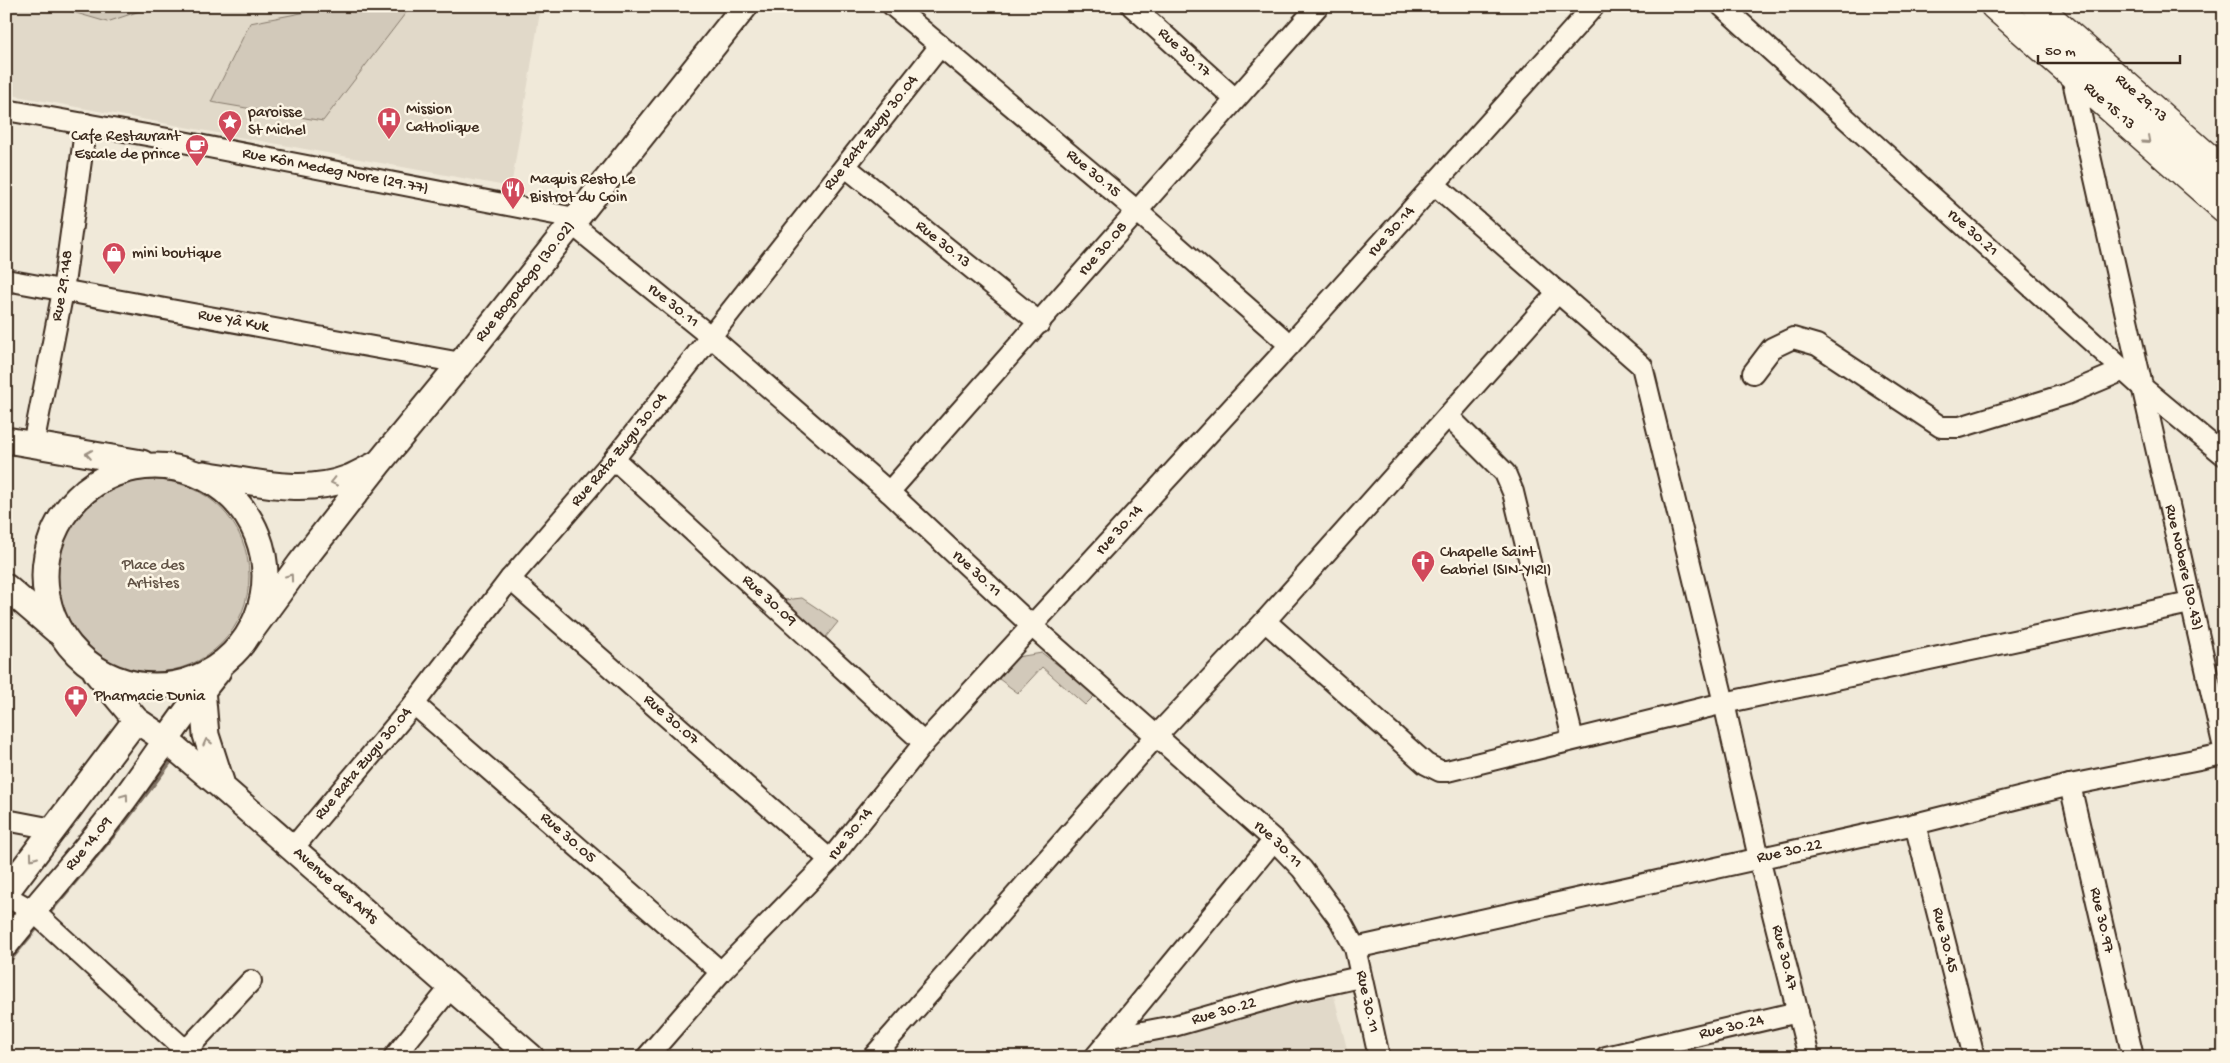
<svg xmlns="http://www.w3.org/2000/svg" width="2230" height="1063" font-family="'Gochi Hand',sans-serif">
  <rect width="100%" height="100%" fill="#f0e9d9"/>
  <filter id="ink" filterUnits="userSpaceOnUse"><feTurbulence type="fractalNoise" baseFrequency=".02" numOctaves="2"/><feDisplacementMap in="SourceGraphic" scale="10" xChannelSelector="R" yChannelSelector="G"/><feConvolveMatrix kernelMatrix="1 2 1 2 8 2 1 2 1" color-interpolation-filters="sRGB"/></filter>
  <g filter="url(#ink)">
    <path fill="#e1d9c9" d="M 6,6 L 541,6 L 511,187 L 6,94 Z
      M 1334,996 L 1349,1057 L 1128,1057 L 1144,1038 Z"/>
    <path fill="#d2c9ba" stroke="#867a6c" d="M 52,6 L 155,6 L 107,22 Z
      M 337,6 L 411,6 L 323,121 L 211,102 L 250,23 Z
      M57 576a96 96 0 1 1 192 0a96 96 0 1 1-192 0Z
      M 802,598 L 838,622 L 825,638 L 784,600 Z
      M 1042,653 L 1096,694 L 1085,705 L 1042,667 L 1018,693 L 999,679 L 1017,657 Z"/>
    <g fill="none" stroke-linecap="round" stroke-linejoin="round">
      <path stroke="#7e7163" stroke-width="5.5" d="M 6,964 L 124,822 L 171,760"/>
      <g stroke="#3b2a1e" stroke-width="24">
        <g id="minor">
          <path id="s1" d="M 893,6 L 1137,211 L 1290,345"/>
          <path id="s2" d="M 1132,6 L 1235,99"/>
          <path id="s3" d="M 1722,6 L 2142,387 L 2224,455"/>
          <path id="s4" d="M 2071,72 L 2224,748"/>
          <path id="s5" d="M 6,110 L 152,136 L 575,218"/>
          <path id="s6" d="M 846,167 L 1040,323"/>
          <path id="s7" d="M 1434,184 L 1642,366 L 1724,703 L 1759,858 L 1809,1057"/>
          <path id="s8" d="M 572,224 L 711,337 L 889,492 L 1033,627 L 1274,840 L 1302,869 L 1340,920 L 1355,948 L 1379,1057"/>
          <path id="s9" d="M 6,280 L 461,363"/>
          <path d="M 1753,373 L 1772,348 L 1793,338 L 1817,345 L 1941,427 L 1960,427 L 2067,394 L 2124,370"/>
          <path d="M 1448,416 L 1505,473 L 1513,492 L 1573,739"/>
          <path id="s10" d="M 33,445 L 63,291 L 86,124"/>
          <path id="s11" d="M 614,459 L 924,743"/>
          <path id="s12" d="M 889,492 L 1318,6"/>
          <path id="s13" d="M 510,579 L 830,860"/>
          <path d="M 1265,621 L 1426,764 L 1440,771 L 1447,771 L 1724,703 L 2190,603"/>
          <path id="s14" d="M 414,704 L 721,972"/>
          <path id="s15" d="M 2070,785 L 2133,1057"/>
          <path d="M 6,820 L 53,829"/>
          <path id="s16" d="M 1915,824 L 1974,1057"/>
          <path id="s17" d="M 293,848 L 414,704 L 510,579 L 614,459 L 940,46"/>
          <path d="M 6,896 L 33,911 L 185,1050"/>
          <path id="s18" d="M 1355,948 L 1915,824 L 2070,785 L 2224,754"/>
          <path d="M 1111,1038 L 1274,840"/>
          <path d="M 180,1057 L 251,981"/>
          <path d="M 394,1057 L 451,987"/>
          <path id="s19" d="M 647,1057 L 721,972 L 830,860 L 924,743 L 1290,345 L 1594,6"/>
          <path d="M 873,1057 L 1157,735 L 1265,621 L 1558,292"/>
          <path id="s20" d="M 1095,1057 L 1111,1038 L 1174,1026 L 1297,991 L 1360,977"/>
          <path id="s21" d="M 1606,1057 L 1798,1012"/>
        </g>
      </g>
      <g stroke="#3b2a1e" stroke-width="29">
        <g id="tertiary">
          <path d="M 6,440 L 142,463"/>
          <circle cx="155" cy="576" r="110"/>
          <path d="M 204,474 C 250,481 303,496 349,478 C 358,474 367,469 377,464"/>
          <path d="M 6,587 L 57,631"/>
          <path id="s22" d="M 251,631 L 300,564 L 379,463 L 461,363 L 745,6"/>
          <path id="s23" d="M 96,672 L 136,720 L 167,741 L 223,788 L 531,1057"/>
          <path d="M 202,689 L 206,735 L 223,788"/>
          <path d="M 6,892 L 136,720"/>
          <path id="s24" d="M 6,944 C 40,901 77,861 110,818 C 148,770 179,717 218,671"/>
        </g>
      </g>
      <g stroke="#3b2a1e" stroke-width="31">
        <g id="secondary">
          <path id="s25" d="M 1995,6 L 2224,208"/>
          <path id="s26" d="M 2036,6 L 2224,172"/>
        </g>
      </g>
      <use href="#minor" stroke="#fcf5e5" stroke-width="20"/>
      <use href="#tertiary" stroke="#fcf5e5" stroke-width="25"/>
      <use href="#secondary" stroke="#fcf5e5" stroke-width="28"/>
    </g>
    <defs><path id="oneway-chevron" d="M-2-3.5L2.5 0L-2 3.5" fill="none" stroke-width="1.6" stroke-linecap="round" stroke-linejoin="round" transform="scale(1.25)"/></defs>
    <g stroke="#9c9082">
      <use href="#oneway-chevron" transform="translate(2147 140) rotate(42)"/>
      <use href="#oneway-chevron" transform="translate(89 454) rotate(-171)"/>
      <use href="#oneway-chevron" transform="translate(334 482) rotate(167)"/>
      <use href="#oneway-chevron" transform="translate(290 577) rotate(-54)"/>
      <use href="#oneway-chevron" transform="translate(207 742) rotate(-104)"/>
      <use href="#oneway-chevron" transform="translate(125 797) rotate(-54)"/>
      <use href="#oneway-chevron" transform="translate(33 857) rotate(126)"/>
    </g>
  </g>
  <defs>
    <g id="hospital-pin" transform="scale(1.25)"><path d="M0 17L-7.5 6A9.5 9.5 0 1 1 7.5 6Z" fill="#d1495b" stroke="#fcf5e5"/><path d="M-5-5h3v3.5h4V-5h3V5h-3V1.5h-4V5h-3Z" fill="#fff"/></g>
    <g id="sight-pin" transform="scale(1.25)"><path d="M0 17L-7.5 6A9.5 9.5 0 1 1 7.5 6Z" fill="#d1495b" stroke="#fcf5e5"/><path d="M0-6L1.8-2.2L6-1.7L2.9 1.2L3.7 5.4L0 3.3L-3.7 5.4L-2.9 1.2L-6-1.7L-1.8-2.2Z" fill="#fff"/></g>
    <g id="cafe-pin" transform="scale(1.25)"><path d="M0 17L-7.5 6A9.5 9.5 0 1 1 7.5 6Z" fill="#d1495b" stroke="#fcf5e5"/><path d="M-5.5-4.5H6V0H3Q3 3.5 0 3.5H-2.5Q-5.5 3.5-5.5 0ZM3-3.2v2h1.7v-2ZM-6 4.5H4V6H-6Z" fill="#fff"/></g>
    <g id="restaurant-pin" transform="scale(1.25)"><path d="M0 17L-7.5 6A9.5 9.5 0 1 1 7.5 6Z" fill="#d1495b" stroke="#fcf5e5"/><path d="M-5-6h1v4h1v-4h1v4h1v-4h1v5L-1.5 .5V6h-2V.5L-5-1ZM5-6V6H3V1.5H1.5Q1.5-4 5-6Z" fill="#fff"/></g>
    <g id="shop-pin" transform="scale(1.25)"><path d="M0 17L-7.5 6A9.5 9.5 0 1 1 7.5 6Z" fill="#d1495b" stroke="#fcf5e5"/><path d="M-5-2.5h2.3a2.7 3.5 0 0 1 5.4 0H5L5.5 6h-11ZM-1.5-2.5h3a1.5 2.3 0 0 0-3 0Z" fill="#fff"/></g>
    <g id="church-pin" transform="scale(1.25)"><path d="M0 17L-7.5 6A9.5 9.5 0 1 1 7.5 6Z" fill="#d1495b" stroke="#fcf5e5"/><path d="M-1.2-6h2.4v3.5h3.3v2.4h-3.3V6h-2.4V-.1h-3.3v-2.4h3.3Z" fill="#fff"/></g>
    <g id="pharmacy-pin" transform="scale(1.25)"><path d="M0 17L-7.5 6A9.5 9.5 0 1 1 7.5 6Z" fill="#d1495b" stroke="#fcf5e5"/><path d="M-2-6h4v4h4v4h-4v4h-4v-4h-4v-4h4Z" fill="#fff"/></g>
  </defs>
  <g fill-rule="evenodd">
    <use href="#hospital-pin" x="389" y="119"/>
    <use href="#sight-pin" x="230" y="122"/>
    <use href="#cafe-pin" x="197" y="146"/>
    <use href="#restaurant-pin" x="513" y="189"/>
    <use href="#shop-pin" x="114" y="254"/>
    <use href="#church-pin" x="1423" y="562"/>
    <use href="#pharmacy-pin" x="76" y="697"/>
  </g>
  <g text-anchor="middle" dominant-baseline="central" stroke-width="5" stroke-linejoin="round" paint-order="stroke">
    <g font-size="16" fill="#3b2a1e" stroke="#fcf5e5">
      <text stroke="none"><textPath href="#s2" startOffset="70">Rue 30.17</textPath></text>
      <text stroke="none"><textPath href="#s26" startOffset="140">Rue 29.13</textPath></text>
      <text stroke="none"><textPath href="#s25" startOffset="152">Rue 15.13</textPath></text>
      <text stroke="none"><textPath href="#s17" startOffset="920">Rue Rata Zugu 30.04</textPath></text>
      <text stroke="none"><textPath href="#s5" startOffset="335">Rue Kôn Medeg Nore (29.77)</textPath></text>
      <text stroke="none"><textPath href="#s1" startOffset="261">Rue 30.15</textPath></text>
      <text stroke="none"><textPath href="#s19" startOffset="1112">rue 30.14</textPath></text>
      <text stroke="none"><textPath href="#s3" startOffset="338">rue 30.21</textPath></text>
      <text stroke="none"><textPath href="#s6" startOffset="124">Rue 30.13</textPath></text>
      <text stroke="none"><textPath href="#s12" startOffset="324">rue 30.08</textPath></text>
      <text stroke="none"><textPath href="#s22" startOffset="444">Rue Bogodogo (30.02)</textPath></text>
      <text stroke="none"><textPath href="#s10" startOffset="162">Rue 29.148</textPath></text>
      <text stroke="none"><textPath href="#s8" startOffset="130">rue 30.11</textPath></text>
      <text stroke="none"><textPath href="#s9" startOffset="231">Rue Yâ Kuk</textPath></text>
      <text stroke="none"><textPath href="#s17" startOffset="515">Rue Rata Zugu 30.04</textPath></text>
      <text stroke="none"><textPath href="#s19" startOffset="708">rue 30.14</textPath></text>
      <text stroke="none"><textPath href="#s4" startOffset="508">Rue Nobere (30.43)</textPath></text>
      <text stroke="none"><textPath href="#s8" startOffset="535">rue 30.11</textPath></text>
      <text stroke="none"><textPath href="#s11" startOffset="210">Rue 30.09</textPath></text>
      <text stroke="none"><textPath href="#s13" startOffset="214">Rue 30.07</textPath></text>
      <text stroke="none"><textPath href="#s17" startOffset="110">Rue Rata Zugu 30.04</textPath></text>
      <text stroke="none"><textPath href="#s19" startOffset="302">rue 30.14</textPath></text>
      <text stroke="none"><textPath href="#s14" startOffset="204">Rue 30.05</textPath></text>
      <text stroke="none"><textPath href="#s24" startOffset="130">Rue 14.09</textPath></text>
      <text stroke="none"><textPath href="#s8" startOffset="940">rue 30.11</textPath></text>
      <text stroke="none"><textPath href="#s18" startOffset="445">Rue 30.22</textPath></text>
      <text stroke="none"><textPath href="#s23" startOffset="322">Avenue des Arts</textPath></text>
      <text stroke="none"><textPath href="#s15" startOffset="139">Rue 30.97</textPath></text>
      <text stroke="none"><textPath href="#s16" startOffset="120">Rue 30.45</textPath></text>
      <text stroke="none"><textPath href="#s7" startOffset="885">Rue 30.47</textPath></text>
      <text stroke="none"><textPath href="#s8" startOffset="1125">Rue 30.11</textPath></text>
      <text stroke="none"><textPath href="#s20" startOffset="141">Rue 30.22</textPath></text>
      <text stroke="none"><textPath href="#s21" startOffset="129">Rue 30.24</textPath></text>
    </g>
    <g font-size="16" fill="#3b2a1e" stroke="#fcf5e5" text-anchor="start">
      <text x="406" y="110">Mission<tspan x="406" dy="18">Catholique</tspan></text>
      <text x="248" y="113">paroisse<tspan x="248" dy="18">St Michel</tspan></text>
      <text x="180" y="137" text-anchor="end">Cafe Restaurant<tspan x="180" dy="18">Escale de prince</tspan></text>
      <text x="530" y="180">Maquis Resto Le<tspan x="530" dy="18">Bistrot du Coin</tspan></text>
      <text x="132" y="254">mini boutique</text>
      <text x="1440" y="553">Chapelle Saint<tspan x="1440" dy="18">Gabriel (SIN-YIRI)</tspan></text>
      <text x="94" y="697">Pharmacie Dunia</text>
    </g>
    <g font-size="16" fill="#615245" stroke="#fcf5e5">
      <text x="153" y="566">Place des<tspan x="153" dy="18">Artistes</tspan></text>
    </g>
  </g>
  <rect width="2230" height="1063" fill="none" stroke="#fcf5e5" stroke-width="25"/>
  <rect x="12" y="12" width="2205" height="1038" fill="none" stroke="#3b2a1e" stroke-width="2" filter="url(#ink)"/>
  <path d="M2038 55v8h142v-8" fill="none" stroke="#3b2a1e" stroke-width="2.5"/>
  <text x="2045" y="55" font-size="15" fill="#3b2a1e" stroke="#fcf5e5" stroke-width="4" paint-order="stroke">50 m</text>
</svg>
